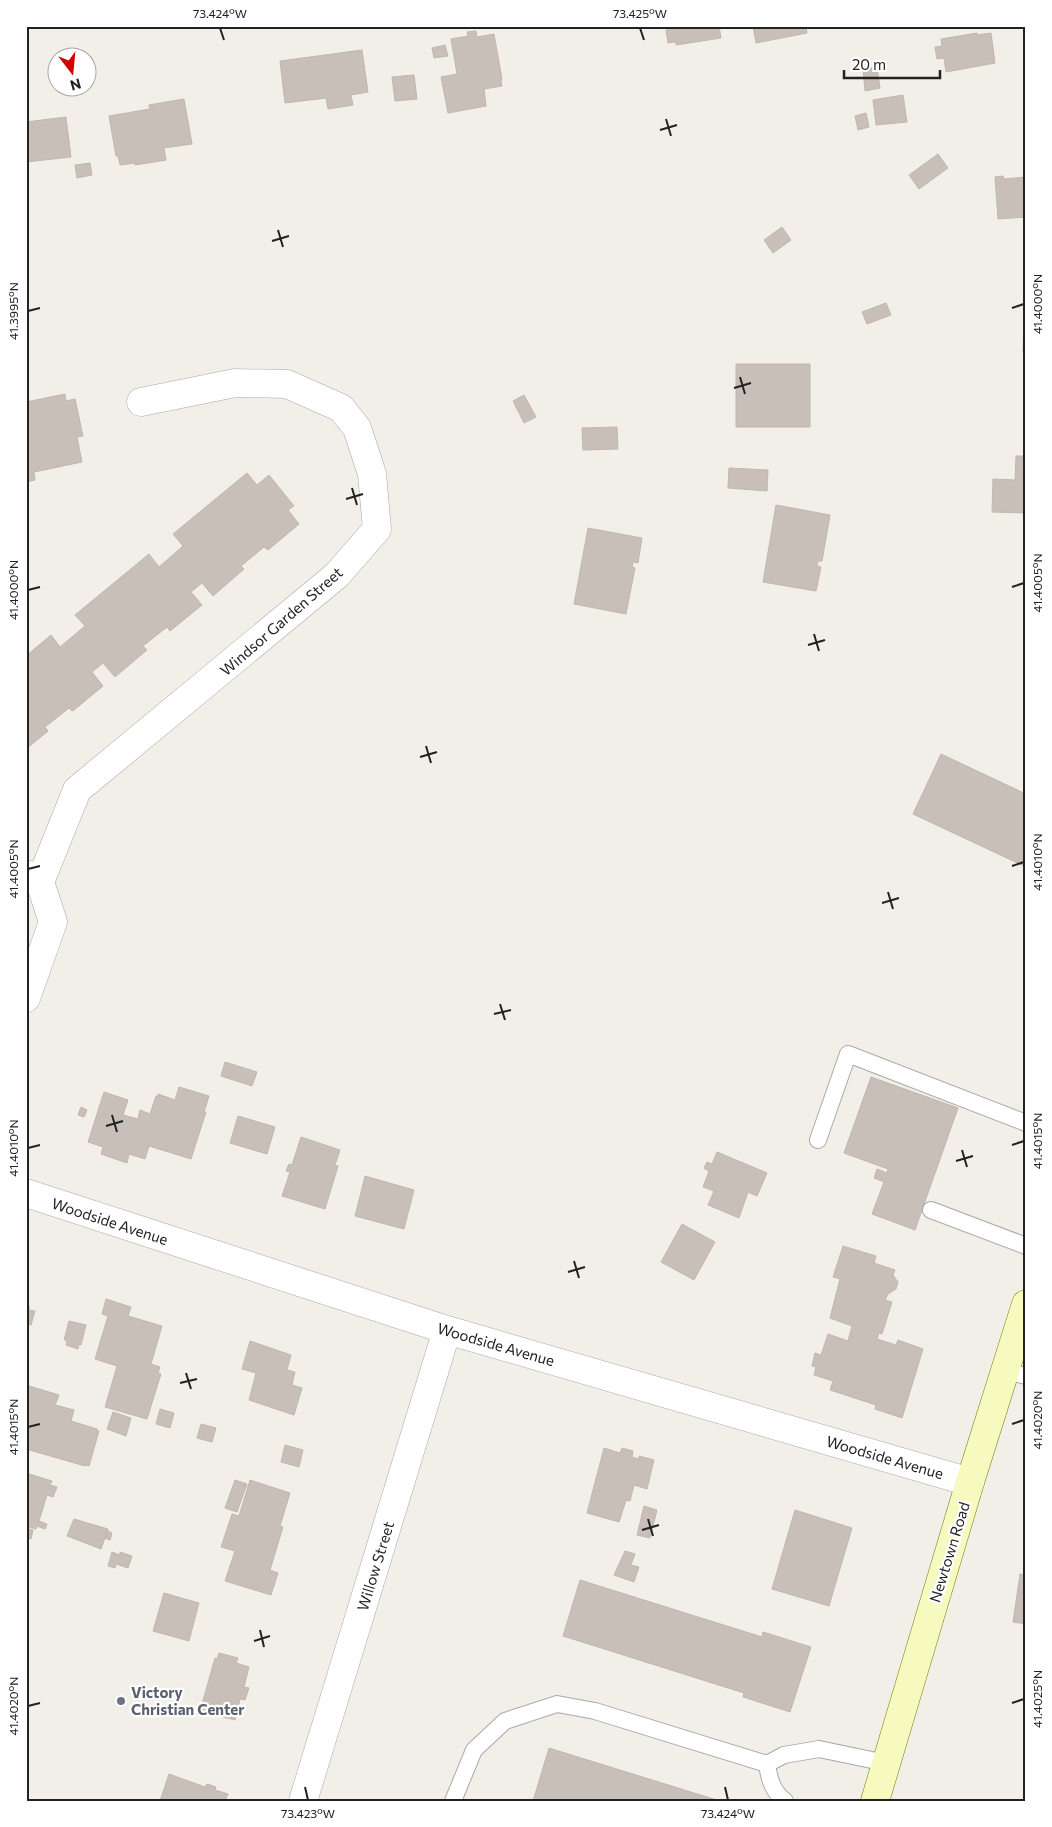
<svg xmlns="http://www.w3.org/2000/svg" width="1052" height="1827" font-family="Commissioner,sans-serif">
  <rect width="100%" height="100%" fill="#f2efe9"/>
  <path fill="#c7bfb8" stroke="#c4b6ab" d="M 673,26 L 719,26 L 721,38 L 676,45 L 676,42 L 668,43 L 666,30 L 673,28 Z
    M 753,26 L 806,26 L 807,33 L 756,43 Z
    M 476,31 L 477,37 L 494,34 L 502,79 L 501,80 L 502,86 L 484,89 L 486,106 L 448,113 L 441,77 L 457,74 L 451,39 L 468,36 L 467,32 Z
    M 977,33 L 977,35 L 991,33 L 995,63 L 946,72 L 944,58 L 937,59 L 935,47 L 942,46 L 941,39 Z
    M 445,45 L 448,56 L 434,58 L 432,48 Z
    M 362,50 L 368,92 L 351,95 L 353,105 L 328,109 L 326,98 L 285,103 L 280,61 Z
    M 877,67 L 880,88 L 865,91 L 863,69 Z
    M 414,75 L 417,99 L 395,101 L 392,77 Z
    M 903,95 L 907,122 L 876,125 L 873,100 Z
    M 184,99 L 192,144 L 164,148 L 166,160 L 135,165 L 135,163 L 120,165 L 118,156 L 116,156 L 109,116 L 150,109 L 149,105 Z
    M 866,113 L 869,127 L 858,130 L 855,116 Z
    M 66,117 L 71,157 L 26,162 L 26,122 Z
    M 938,154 L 948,168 L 919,189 L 909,175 Z
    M 90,163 L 92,175 L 77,178 L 75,165 Z
    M 1003,176 L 1004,179 L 1026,177 L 1026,217 L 998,219 L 995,177 Z
    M 782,227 L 791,240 L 773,253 L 764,240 Z
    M 886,303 L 891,315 L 867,324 L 862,312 Z
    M 1024,321 L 1026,321 L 1026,353 L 1023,352 Z
    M 736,364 L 810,364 L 810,427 L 736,427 Z
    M 65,394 L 66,401 L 75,399 L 83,436 L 77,437 L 82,462 L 34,472 L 35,480 L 26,482 L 26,402 Z
    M 524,395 L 536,417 L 524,423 L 513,401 Z
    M 617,427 L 618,449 L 583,450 L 582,428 Z
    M 1016,456 L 1026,456 L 1026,513 L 992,512 L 993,479 L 1015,480 Z
    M 729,468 L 768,470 L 767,491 L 728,488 Z
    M 247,473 L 257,485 L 269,475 L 294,506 L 288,510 L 299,524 L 268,550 L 264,547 L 241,566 L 244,569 L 213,596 L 202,583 L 191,592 L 202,605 L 170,631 L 167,627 L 143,646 L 147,650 L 115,677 L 103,663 L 92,672 L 103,686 L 74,710 L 72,711 L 69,708 L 45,727 L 48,731 L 26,749 L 26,656 L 51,635 L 60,647 L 85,626 L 75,615 L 149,554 L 159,567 L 183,546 L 173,534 Z
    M 776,505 L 830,515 L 822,561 L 818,561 L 817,566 L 821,567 L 816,591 L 763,582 Z
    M 588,528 L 642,538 L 638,563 L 633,562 L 632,567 L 635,568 L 626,614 L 574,604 Z
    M 941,754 L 1026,794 L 1026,867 L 913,814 Z
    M 225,1062 L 257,1072 L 252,1086 L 221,1076 Z
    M 871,1077 L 958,1108 L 915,1230 L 872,1214 L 884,1182 L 874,1178 L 877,1169 L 887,1173 L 888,1169 L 844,1153 Z
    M 179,1087 L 209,1096 L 204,1112 L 206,1112 L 191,1159 L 149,1146 L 145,1159 L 129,1154 L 127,1163 L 101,1154 L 103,1147 L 88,1142 L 104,1092 L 128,1100 L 123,1115 L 138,1119 L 140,1110 L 150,1114 L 156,1096 L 158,1096 L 158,1094 L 175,1100 Z
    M 81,1107 L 87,1110 L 84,1117 L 78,1115 Z
    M 238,1116 L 275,1127 L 267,1154 L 230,1143 Z
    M 301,1137 L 340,1150 L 335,1165 L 338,1166 L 325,1209 L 282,1196 L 290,1172 L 286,1171 L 289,1164 L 292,1165 Z
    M 717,1152 L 767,1173 L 757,1196 L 748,1192 L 739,1218 L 708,1205 L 714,1191 L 703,1187 L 709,1171 L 704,1168 L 707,1162 L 712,1164 Z
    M 365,1176 L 414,1190 L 404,1229 L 355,1216 Z
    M 682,1224 L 715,1242 L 694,1280 L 661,1262 Z
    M 843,1246 L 876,1256 L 874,1263 L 895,1270 L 893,1275 L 898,1282 L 896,1289 L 888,1294 L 885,1300 L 892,1302 L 882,1334 L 879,1333 L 877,1339 L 896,1345 L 898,1340 L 923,1349 L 902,1418 L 875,1409 L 876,1405 L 830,1390 L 833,1381 L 814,1375 L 816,1367 L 812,1366 L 815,1353 L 821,1355 L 828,1334 L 848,1341 L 852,1326 L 830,1318 L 840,1279 L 833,1277 Z
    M 106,1299 L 131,1307 L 128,1316 L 162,1326 L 151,1364 L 160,1367 L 158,1373 L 161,1374 L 147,1419 L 105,1407 L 117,1366 L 95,1359 L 108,1316 L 102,1314 Z
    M 26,1305 L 29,1306 L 29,1310 L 35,1311 L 31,1325 L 26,1324 Z
    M 69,1321 L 86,1325 L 81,1345 L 79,1344 L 78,1349 L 66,1345 L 67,1340 L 64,1340 Z
    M 250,1341 L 291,1355 L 287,1370 L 295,1372 L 292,1385 L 302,1388 L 294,1415 L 249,1400 L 256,1373 L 242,1369 Z
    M 26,1385 L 59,1395 L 55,1405 L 74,1410 L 71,1421 L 97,1429 L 97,1431 L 99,1431 L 89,1466 L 85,1465 L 85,1466 L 26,1449 Z
    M 160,1409 L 174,1413 L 170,1428 L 156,1424 Z
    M 113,1412 L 131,1418 L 126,1436 L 107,1429 Z
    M 201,1424 L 216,1428 L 212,1442 L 197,1438 Z
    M 285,1445 L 303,1450 L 299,1467 L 281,1462 Z
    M 604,1448 L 620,1453 L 622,1448 L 633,1451 L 632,1457 L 639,1459 L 639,1456 L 654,1460 L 647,1489 L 634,1485 L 630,1501 L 626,1500 L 619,1522 L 587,1513 Z
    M 26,1473 L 52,1481 L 50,1485 L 57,1487 L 53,1497 L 47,1495 L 39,1521 L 47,1524 L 45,1529 L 37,1526 L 36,1529 L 26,1526 Z
    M 235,1480 L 247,1484 L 237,1512 L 225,1508 Z
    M 250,1480 L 290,1493 L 280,1526 L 283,1527 L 270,1570 L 278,1573 L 271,1595 L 225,1581 L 235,1551 L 221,1547 L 232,1514 L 239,1516 Z
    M 644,1506 L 657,1510 L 650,1538 L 637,1535 Z
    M 795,1510 L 852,1528 L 829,1606 L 772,1589 Z
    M 74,1519 L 108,1529 L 101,1549 L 67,1536 Z
    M 26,1528 L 33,1530 L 31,1539 L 26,1538 Z
    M 108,1531 L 112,1533 L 110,1540 L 105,1538 Z
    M 625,1551 L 635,1554 L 631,1565 L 639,1567 L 634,1582 L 614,1575 Z
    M 112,1552 L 120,1555 L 120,1552 L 132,1556 L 128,1568 L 116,1564 L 115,1568 L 108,1566 Z
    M 1020,1574 L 1026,1575 L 1026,1624 L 1013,1622 Z
    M 580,1580 L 762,1637 L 763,1632 L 811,1647 L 790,1712 L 743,1697 L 744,1693 L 563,1636 Z
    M 164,1593 L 199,1603 L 189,1641 L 153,1631 Z
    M 219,1653 L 238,1658 L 236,1663 L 249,1667 L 244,1687 L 249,1688 L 245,1700 L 240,1699 L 235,1720 L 200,1711 L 215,1658 L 217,1659 Z
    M 549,1748 L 720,1801 L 533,1801 Z
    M 169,1774 L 205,1787 L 207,1784 L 216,1787 L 215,1790 L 228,1794 L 225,1801 L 160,1801 Z"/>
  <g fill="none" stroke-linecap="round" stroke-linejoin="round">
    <g stroke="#a9a9a9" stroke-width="18">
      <path id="service" d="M 818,1140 L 848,1054 L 1026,1123
        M 931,1210 L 1026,1246
        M 1005,1371 L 1026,1376
        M 453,1801 L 474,1750 L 505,1721 L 557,1704 L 595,1711 L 767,1764
        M 785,1801 C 773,1792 769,1779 767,1764 L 784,1755 L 819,1749 L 886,1763"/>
    </g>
    <g stroke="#a9a9a9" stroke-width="29">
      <path id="minor" d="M 26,874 L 40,882 L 77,790 L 337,575 L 377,529 L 372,474 L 357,428 L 341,408 L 287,384 L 235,383 L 141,402
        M 26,998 L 53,922 L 40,882
        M 26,1193 L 447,1330 L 970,1482
        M 303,1801 L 447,1330"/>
    </g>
    <g stroke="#707d05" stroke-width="29">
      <path id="secondary" d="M 875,1801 L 970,1482 L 1026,1304"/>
    </g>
    <use href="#service" stroke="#fff" stroke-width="16"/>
    <use href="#minor" stroke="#fff" stroke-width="28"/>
    <use href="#secondary" stroke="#f7fabf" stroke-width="28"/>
  </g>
  <path fill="none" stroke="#222" stroke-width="2" d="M 220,28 L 224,40M 640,28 L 644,40M 666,119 L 671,136M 660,130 L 677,125M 278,230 L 283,247M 272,241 L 289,236M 1012,308 L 1024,304M 28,311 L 40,308M 740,377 L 745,394M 734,388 L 751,383M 352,488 L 357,505M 346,499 L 363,494M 1012,587 L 1024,583M 28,590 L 40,587M 814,634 L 819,651M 808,645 L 825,640M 426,746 L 431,763M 420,757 L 437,752M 1012,866 L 1024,862M 28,869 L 40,866M 888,892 L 893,909M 882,903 L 899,898M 500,1004 L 505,1020M 494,1014 L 511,1010M 112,1115 L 117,1132M 106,1126 L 123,1121M 1012,1145 L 1024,1141M 28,1148 L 40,1145M 962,1150 L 967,1167M 956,1161 L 973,1156M 574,1261 L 579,1278M 568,1272 L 585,1267M 186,1373 L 191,1389M 180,1383 L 197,1379M 1012,1424 L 1024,1420M 28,1427 L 40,1424M 648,1519 L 653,1536M 642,1530 L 659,1525M 260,1630 L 264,1647M 254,1641 L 270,1636M 1012,1703 L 1024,1699M 28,1706 L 40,1703M 305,1787 L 308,1800M 725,1787 L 728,1800"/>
  <circle fill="#6b7280" stroke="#fff" stroke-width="2" cx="121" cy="1701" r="5"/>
  <g text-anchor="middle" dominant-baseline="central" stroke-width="4.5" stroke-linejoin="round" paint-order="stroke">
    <g font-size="15" fill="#222" stroke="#fff">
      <text transform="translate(281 621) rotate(-41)">Windsor Garden Street</text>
      <text transform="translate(110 1221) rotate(18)">Woodside Avenue</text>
      <text transform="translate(496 1344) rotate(16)">Woodside Avenue</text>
      <text transform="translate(885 1457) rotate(16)">Woodside Avenue</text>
      <text transform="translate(949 1552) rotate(-73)">Newtown Road</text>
      <text transform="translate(375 1566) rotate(-73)">Willow Street</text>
    </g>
    <g font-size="15" font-weight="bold" fill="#5b616d" stroke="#fff" text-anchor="start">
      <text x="131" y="1692">Victory<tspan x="131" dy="17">Christian Center</tspan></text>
    </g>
  </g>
  <rect width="1052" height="1827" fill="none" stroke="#ffffff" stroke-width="55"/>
  <g transform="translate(72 72) rotate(164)"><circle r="24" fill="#ffffff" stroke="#a7a7a7"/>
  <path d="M0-4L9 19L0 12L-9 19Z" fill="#d40000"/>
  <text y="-8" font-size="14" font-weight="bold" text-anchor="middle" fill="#222222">N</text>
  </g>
  <path d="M844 70v8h96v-8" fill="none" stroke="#222222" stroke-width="2.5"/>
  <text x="852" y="70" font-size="15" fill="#222222" stroke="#ffffff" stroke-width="4" paint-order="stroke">20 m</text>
  <rect x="28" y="28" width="996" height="1772" fill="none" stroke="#222" stroke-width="2"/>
  <g font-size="12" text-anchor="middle" fill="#222">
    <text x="220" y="18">73.424°W</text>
    <text x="640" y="18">73.425°W</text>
    <text transform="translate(1038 304) rotate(-90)" y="4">41.4000°N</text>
    <text transform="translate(14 311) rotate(-90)" y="4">41.3995°N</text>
    <text transform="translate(1038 583) rotate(-90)" y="4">41.4005°N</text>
    <text transform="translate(14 590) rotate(-90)" y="4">41.4000°N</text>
    <text transform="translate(1038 862) rotate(-90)" y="4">41.4010°N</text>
    <text transform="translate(14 869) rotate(-90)" y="4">41.4005°N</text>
    <text transform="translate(1038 1141) rotate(-90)" y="4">41.4015°N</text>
    <text transform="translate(14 1148) rotate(-90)" y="4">41.4010°N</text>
    <text transform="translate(1038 1420) rotate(-90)" y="4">41.4020°N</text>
    <text transform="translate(14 1427) rotate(-90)" y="4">41.4015°N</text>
    <text transform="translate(1038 1699) rotate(-90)" y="4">41.4025°N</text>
    <text transform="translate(14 1706) rotate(-90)" y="4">41.4020°N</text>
    <text x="308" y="1818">73.423°W</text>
    <text x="728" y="1818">73.424°W</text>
  </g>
</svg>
